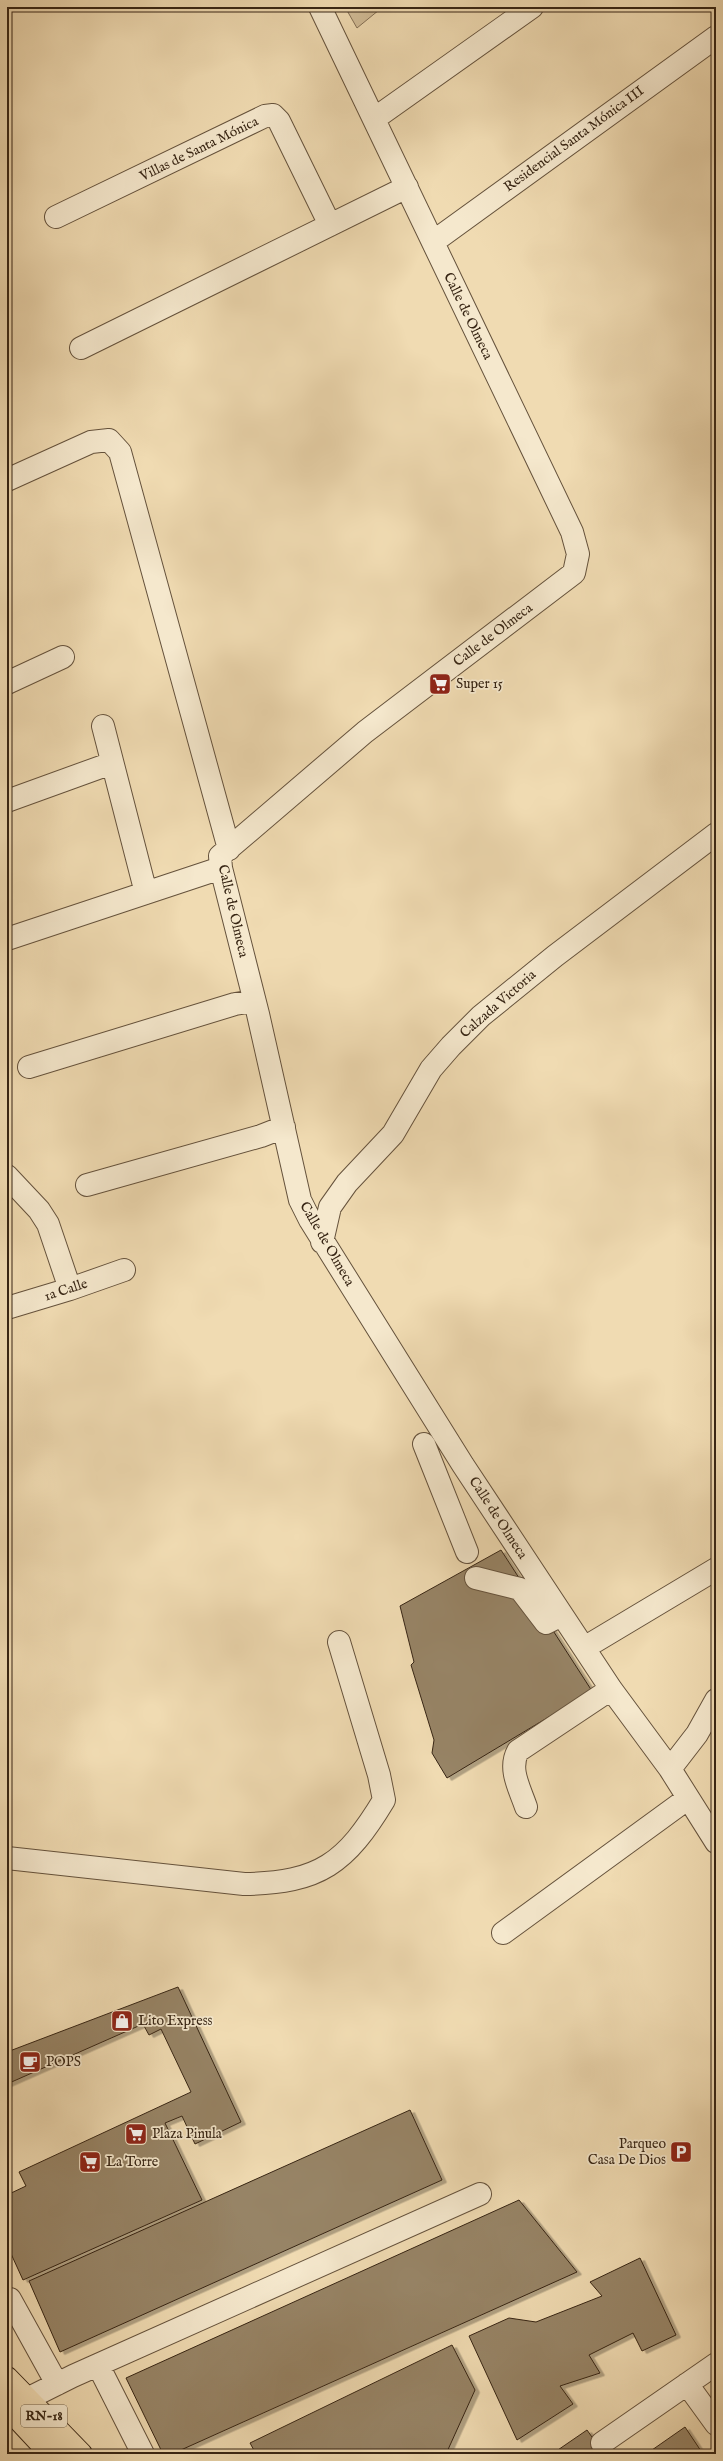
<svg xmlns="http://www.w3.org/2000/svg" width="723" height="2461" font-family="'IM FELL English',serif">
  <defs>
    <filter id="shadow"><feDropShadow dx="4.5" dy="2.5" stdDeviation="0" flood-color="#0004"/></filter>
  </defs>
  <rect width="100%" height="100%" fill="#f0dbb2"/>
  <filter id="stains"><feTurbulence type="fractalNoise" baseFrequency=".005" numOctaves="4"/><feColorMatrix values="0 0 0 0 .2 0 0 0 0 .09 0 0 0 0 .02 0 0 0 .5 -.17"/></filter>
  <radialGradient id="worn" r=".72"><stop offset=".6" stop-color="#630" stop-opacity="0"/><stop offset="1" stop-color="#630" stop-opacity=".3"/></radialGradient>
  <path fill="#d1bc97" stroke="#847056" d="M 345,7 L 377,7 L 379,10 L 357,28 Z"/>
  <path fill="#978466" stroke="#372514" filter="url(#shadow)" d="M 501,1550 L 592,1691 L 447,1778 L 432,1753 L 434,1740 L 411,1665 L 414,1662 L 400,1606 Z
    M 178,1987 L 241,2122 L 195,2144 L 182,2116 L 165,2123 L 202,2200 L 23,2280 L 7,2245 L 7,2195 L 26,2186 L 19,2172 L 191,2092 L 161,2029 L 149,2035 L 143,2024 L 7,2084 L 7,2052 Z
    M 410,2110 L 442,2180 L 60,2352 L 29,2281 Z
    M 519,2200 L 577,2272 L 172,2454 L 163,2454 L 126,2378 Z
    M 640,2258 L 676,2335 L 642,2351 L 633,2333 L 589,2355 L 600,2373 L 560,2386 L 573,2404 L 517,2440 L 469,2336 L 509,2318 L 536,2322 L 602,2296 L 590,2282 Z
    M 452,2345 L 475,2390 L 446,2454 L 256,2454 L 250,2443 Z
    M 685,2427 L 703,2454 L 655,2454 L 652,2450 Z
    M 587,2430 L 604,2454 L 552,2454 Z
    M 652,2450 L 655,2454 L 646,2454 Z"/>
  <g fill="none" stroke-linecap="round" stroke-linejoin="round">
    <g stroke="#65523c" stroke-width="24">
      <path id="minor" d="M 320,7 L 572,532 L 578,554 L 574,573 L 365,732 L 220,856 L 221,868 L 258,1014 L 300,1200 L 310,1220 L 463,1465 L 611,1689 L 670,1769 L 716,1842
        M 374,119 L 532,7
        M 56,217 L 265,116 L 273,115 L 279,121 L 330,225
        M 433,242 L 716,37
        M 81,348 L 407,187
        M 7,480 L 91,442 L 109,440 L 120,452 L 229,849
        M 7,683 L 63,657
        M 103,726 L 146,893
        M 7,801 L 112,763
        M 7,939 L 221,868
        M 29,1067 L 235,1004 L 254,1001
        M 7,1176 L 39,1210 L 48,1224 L 70,1289
        M 87,1185 L 261,1136 L 284,1127
        M 322,1242 L 330,1207 L 347,1183 L 393,1134 L 431,1069 L 451,1046 L 481,1016 L 555,956 L 716,834
        M 7,1308 L 70,1289 L 124,1270
        M 424,1444 L 467,1552
        M 476,1578 L 520,1589 L 546,1623 L 562,1615
        M 584,1648 L 716,1569
        M 670,1769 L 697,1734 L 716,1700
        M 526,1807 C 520,1789 508,1769 518,1751 L 611,1689
        M 7,1858 L 244,1884 C 320,1883 346,1863 384,1800 L 379,1775 L 339,1642
        M 503,1933 L 687,1799
        M 10,2299 L 57,2384
        M 98,2365 L 143,2454
        M 687,2384 L 716,2424
        M 27,2399 L 73,2376 L 480,2194
        M 602,2443 L 716,2364"/>
    </g>
    <g stroke="#372514" stroke-width="24">
      <path id="major" d="M 7,2378 L 81,2454
        M 7,2407 L 51,2454"/>
    </g>
    <use href="#minor" stroke="#f5e8cd" stroke-width="22"/>
    <use href="#major" stroke="#f0dbb2" stroke-width="22"/>
  </g>
  <defs>
    <g id="supermarket-square" transform="scale(1.15)"><rect x="-9" y="-9" width="18" height="18" rx="4" fill="#8f2418" stroke="#f5e8cd"/><path d="M-6-5.5h2.5l.6 2H6L4.5 2H-2.5L-4.4-4H-6ZM-1.5 3.2a1.3 1.3 0 1 0 .1 0ZM3 3.2a1.3 1.3 0 1 0 .1 0Z" fill="#fff"/></g>
    <g id="shop-square" transform="scale(1.15)"><rect x="-9" y="-9" width="18" height="18" rx="4" fill="#8f2418" stroke="#f5e8cd"/><path d="M-5-2.5h2.3a2.7 3.5 0 0 1 5.4 0H5L5.5 6h-11ZM-1.5-2.5h3a1.5 2.3 0 0 0-3 0Z" fill="#fff"/></g>
    <g id="cafe-square" transform="scale(1.15)"><rect x="-9" y="-9" width="18" height="18" rx="4" fill="#8f2418" stroke="#f5e8cd"/><path d="M-5.5-4.5H6V0H3Q3 3.5 0 3.5H-2.5Q-5.5 3.5-5.5 0ZM3-3.2v2h1.7v-2ZM-6 4.5H4V6H-6Z" fill="#fff"/></g>
    <g id="parking-square" transform="scale(1.15)"><rect x="-9" y="-9" width="18" height="18" rx="4" fill="#8f2418" stroke="#f5e8cd"/><path d="M-3.5-5.5H1a3.5 3.5 0 0 1 0 7H-1V5.5H-3.5ZM-1-3.4V-.6H.8a1.4 1.4 0 0 0 0-2.8Z" fill="#fff"/></g>
  </defs>
  <g fill-rule="evenodd">
    <use href="#supermarket-square" x="440" y="684"/>
    <use href="#shop-square" x="122" y="2021"/>
    <use href="#cafe-square" x="30" y="2062"/>
    <use href="#supermarket-square" x="136" y="2134"/>
    <use href="#parking-square" x="681" y="2152"/>
    <use href="#supermarket-square" x="90" y="2162"/>
  </g>
  <g text-anchor="middle" dominant-baseline="central" stroke-width="3.5" stroke-linejoin="round" paint-order="stroke">
    <rect fill="#f5e8cd" stroke="#70604c" stroke-width="1" x="21" y="2405" width="46" height="22" rx="3"/>
    <g font-size="13" font-weight="bold" fill="#372514">
      <text x="44" y="2416">RN-18</text>
    </g>
    <g font-size="14" fill="#372514" stroke="#f5e8cd">
      <text transform="translate(574 139) rotate(-36)">Residencial Santa Mónica III</text>
      <text transform="translate(199 149) rotate(-26)">Villas de Santa Mónica</text>
      <text transform="translate(468 316) rotate(64)">Calle de Olmeca</text>
      <text transform="translate(493 635) rotate(-37)">Calle de Olmeca</text>
      <text transform="translate(233 911) rotate(77)">Calle de Olmeca</text>
      <text transform="translate(498 1004) rotate(-41)">Calzada Victoria</text>
      <text transform="translate(327 1244) rotate(60)">Calle de Olmeca</text>
      <text transform="translate(66 1290) rotate(-18)">1a Calle</text>
      <text transform="translate(498 1518) rotate(57)">Calle de Olmeca</text>
    </g>
    <g font-size="14" fill="#372514" stroke="#f5e8cd" text-anchor="start">
      <text x="456" y="684">Super 15</text>
      <text x="138" y="2021">Lito Express</text>
      <text x="46" y="2062">POPS</text>
      <text x="152" y="2134">Plaza Pinula</text>
      <text x="666" y="2144" text-anchor="end">Parqueo<tspan x="666" dy="16">Casa De Dios</tspan></text>
      <text x="106" y="2162">La Torre</text>
    </g>
  </g>
  <rect width="723" height="2461" fill="none" stroke="#f0dbb2" stroke-width="24"/>
  <rect x="8" y="8" width="707" height="2445" fill="none" stroke="#372514" stroke-width="2"/>
  <rect x="12" y="12" width="699" height="2437" fill="none" stroke="#372514"/>
  <rect width="100%" height="100%" filter="url(#stains)"/>
  <rect width="100%" height="100%" fill="url(#worn)"/>
</svg>
